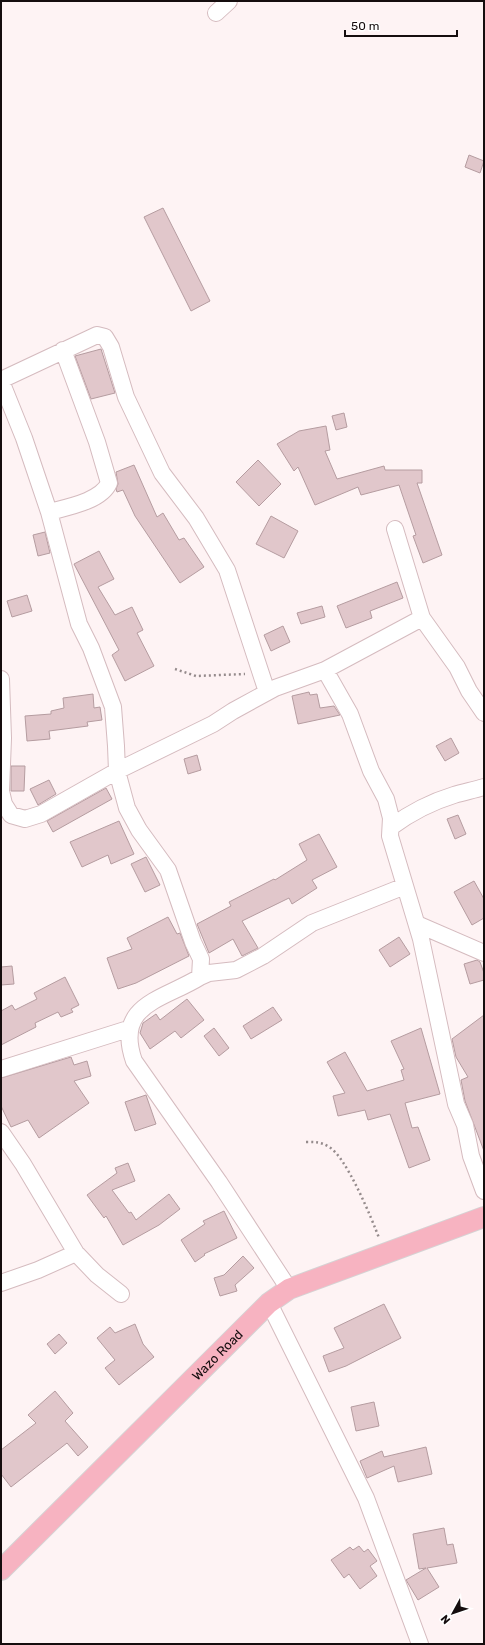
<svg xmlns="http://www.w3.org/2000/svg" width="485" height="1645" font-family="Rubik,sans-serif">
  <rect width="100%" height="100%" fill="#fef3f4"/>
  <path fill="#e1c7cb" stroke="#b59ca0" d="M 469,155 L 484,161 L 480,173 L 465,167 Z
    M 163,208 L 210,301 L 191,311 L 144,217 Z
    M 101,349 L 115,393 L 91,399 L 75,356 Z
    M 344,413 L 347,427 L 336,430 L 332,416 Z
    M 326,426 L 330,450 L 325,451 L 337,479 L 384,466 L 385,470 L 422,470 L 422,483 L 417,483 L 442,555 L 423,563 L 413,536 L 416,535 L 399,485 L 361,495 L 358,487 L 315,505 L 298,467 L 294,471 L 277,444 L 299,431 Z
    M 258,460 L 281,484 L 259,506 L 236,482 Z
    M 134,465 L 157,517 L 163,513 L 179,540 L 184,538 L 204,567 L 180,583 L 135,516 L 123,490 L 117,492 L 116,489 L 118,484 L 116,472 Z
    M 271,516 L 298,531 L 284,558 L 256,544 Z
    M 45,532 L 50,553 L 38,556 L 33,535 Z
    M 99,551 L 114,579 L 98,587 L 115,615 L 132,607 L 143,630 L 137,633 L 154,666 L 125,681 L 112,655 L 119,650 L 74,564 Z
    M 397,582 L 403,598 L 370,611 L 372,618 L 346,628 L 337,606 Z
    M 27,595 L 32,611 L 12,617 L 7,601 Z
    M 322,606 L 325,617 L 301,624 L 297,613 Z
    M 283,626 L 290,642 L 271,651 L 264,635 Z
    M 309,692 L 310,695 L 317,694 L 320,708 L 334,706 L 340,715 L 298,724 L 292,696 Z
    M 93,694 L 94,708 L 100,707 L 102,720 L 87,722 L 88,726 L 49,731 L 50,739 L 27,741 L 25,716 L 51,714 L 51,711 L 64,708 L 63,698 Z
    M 451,738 L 459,753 L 445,761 L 436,746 Z
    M 197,755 L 201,770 L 188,774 L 184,759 Z
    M 11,766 L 25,766 L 24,791 L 11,791 Z
    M 49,780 L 56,794 L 38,805 L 30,789 Z
    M 106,788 L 112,799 L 53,832 L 47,821 Z
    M 458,815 L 466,834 L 455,839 L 447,819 Z
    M 119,821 L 134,854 L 111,864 L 108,855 L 82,867 L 70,842 Z
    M 319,834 L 337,867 L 312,880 L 317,888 L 292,904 L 289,898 L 242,921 L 258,948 L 242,956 L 233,939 L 209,953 L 197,924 L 231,906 L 229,902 L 274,879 L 275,880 L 307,860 L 299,844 Z
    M 146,857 L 160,885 L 145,892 L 131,864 Z
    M 474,881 L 484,899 L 484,918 L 472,925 L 454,892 Z
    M 168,917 L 177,934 L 180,933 L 189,956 L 136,983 L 118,989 L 107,958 L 132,949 L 127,938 Z
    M 399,937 L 410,954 L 390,967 L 379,950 Z
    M 477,960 L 480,962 L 484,973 L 484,980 L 470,984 L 464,964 Z
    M 12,966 L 14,984 L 1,985 L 1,967 Z
    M 65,977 L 79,1005 L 71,1009 L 73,1012 L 61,1017 L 58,1012 L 35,1023 L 36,1027 L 1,1045 L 1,1011 L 12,1005 L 15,1010 L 37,999 L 34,993 Z
    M 187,999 L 204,1020 L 181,1038 L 175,1031 L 150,1049 L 140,1033 L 143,1023 L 156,1014 L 160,1020 Z
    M 273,1007 L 282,1020 L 251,1039 L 243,1026 Z
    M 484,1015 L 484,1151 L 465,1101 L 461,1080 L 468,1077 L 456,1057 L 452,1039 Z
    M 214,1028 L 229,1048 L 219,1056 L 204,1036 Z
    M 421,1028 L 440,1094 L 405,1103 L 412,1128 L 418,1127 L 430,1160 L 409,1168 L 390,1114 L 368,1120 L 365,1110 L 338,1116 L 333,1096 L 345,1093 L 327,1062 L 345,1052 L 367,1091 L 404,1080 L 401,1070 L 404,1069 L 391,1041 Z
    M 71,1057 L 74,1065 L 87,1061 L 91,1076 L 74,1081 L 89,1103 L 39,1138 L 28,1120 L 11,1127 L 1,1106 L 1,1078 Z
    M 146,1095 L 156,1124 L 135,1131 L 125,1102 Z
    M 128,1163 L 135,1181 L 112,1190 L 129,1213 L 131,1212 L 136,1220 L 169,1194 L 180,1209 L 159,1225 L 123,1245 L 106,1216 L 104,1218 L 87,1195 L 117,1173 L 115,1168 Z
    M 224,1211 L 237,1238 L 204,1254 L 205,1255 L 195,1262 L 181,1240 L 205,1224 L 203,1221 Z
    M 243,1256 L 254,1268 L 235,1285 L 237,1291 L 220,1296 L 214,1278 L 224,1275 Z
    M 384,1304 L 401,1338 L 346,1366 L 329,1372 L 323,1356 L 344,1348 L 334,1328 Z
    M 135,1324 L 143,1344 L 154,1357 L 119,1385 L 105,1368 L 115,1360 L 97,1338 L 110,1327 L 115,1333 Z
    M 59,1334 L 67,1343 L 55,1354 L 47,1344 Z
    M 55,1391 L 73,1413 L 65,1421 L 88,1447 L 78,1456 L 67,1443 L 11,1487 L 1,1474 L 1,1450 L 36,1423 L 28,1415 Z
    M 374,1402 L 379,1426 L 356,1431 L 351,1407 Z
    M 426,1447 L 432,1474 L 398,1482 L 394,1466 L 367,1478 L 360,1461 L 382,1451 L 384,1457 Z
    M 444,1528 L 447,1545 L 453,1544 L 457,1563 L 427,1568 L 439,1587 L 418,1600 L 406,1580 L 426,1568 L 419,1569 L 413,1534 Z
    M 359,1546 L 364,1552 L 368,1549 L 377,1561 L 370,1566 L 377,1576 L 360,1589 L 349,1574 L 344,1578 L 331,1560 L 350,1547 L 353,1550 Z"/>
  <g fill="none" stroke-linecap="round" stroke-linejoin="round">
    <g stroke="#d5bbbf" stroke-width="18">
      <path id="minor" d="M 216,13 L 229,1
        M 1,380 L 97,335 L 105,337 L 111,347 L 126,397 L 162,473 L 196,518 L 227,570 L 267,692
        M 1,381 L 24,438 L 49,512 L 79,624 L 91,648 L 113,707 L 116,746 L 117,771 L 127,808 L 139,830 L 168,870 L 193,942 L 201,959 L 200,977 C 163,1000 114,1004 134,1061 L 219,1182 L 289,1289
        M 49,512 C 68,507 101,501 109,483 L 97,442 L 63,350
        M 395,529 L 422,618 L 457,667 L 469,691 L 484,713
        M 325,670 L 350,714 L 371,771 L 386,799 L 391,818 L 390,836 L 421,939 L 456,1104 L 465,1125 L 471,1156 L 484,1191
        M 1,679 L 3,738 L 1,791 L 4,804 L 11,815 L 25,819 L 41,814 L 117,771 L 213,724 L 233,711 L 275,688 L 325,670 L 422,618
        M 391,827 C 410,813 431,802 454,795 C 464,792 474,790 484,787
        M 417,924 L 484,953
        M 200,977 L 209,973 L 236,970 L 263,956 L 312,923 L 405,886
        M 1,1069 L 125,1030 L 129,1035
        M 1,1132 L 23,1164 L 76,1253 L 97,1275 L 121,1294
        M 1,1283 L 38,1270 L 76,1253
        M 269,1303 L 366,1498 L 420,1644"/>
    </g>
    <g stroke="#d5d3d4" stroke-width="22">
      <g id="major">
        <path id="s1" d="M 1,1570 L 269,1303 L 289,1289 L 484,1217"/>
      </g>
    </g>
    <path stroke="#958b8c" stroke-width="2.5" stroke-dasharray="2 3" stroke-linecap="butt" d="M 175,669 L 196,676 L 245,674
      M 306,1142 C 315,1142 322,1142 329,1147 C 346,1156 372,1219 379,1238"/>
    <use href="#minor" stroke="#fff" stroke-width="16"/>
    <use href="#major" stroke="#f7b3c1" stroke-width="20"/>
  </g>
  <g text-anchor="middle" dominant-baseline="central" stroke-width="3" stroke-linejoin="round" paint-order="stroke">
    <g font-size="13" fill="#150d0e" stroke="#fff">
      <text stroke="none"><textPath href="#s1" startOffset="305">Wazo Road</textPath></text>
    </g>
  </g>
  <rect width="485" height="1645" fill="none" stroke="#150d0e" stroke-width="4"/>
  <g transform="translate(453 1613) rotate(230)" stroke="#ffffff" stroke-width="3" paint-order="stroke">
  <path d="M0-3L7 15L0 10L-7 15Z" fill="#150d0e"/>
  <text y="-6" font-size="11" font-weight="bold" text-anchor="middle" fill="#150d0e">N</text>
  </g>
  <path d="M345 30v6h112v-6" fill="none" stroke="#150d0e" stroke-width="2"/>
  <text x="351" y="30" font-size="12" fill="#150d0e" stroke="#ffffff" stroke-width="3" paint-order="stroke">50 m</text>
</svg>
